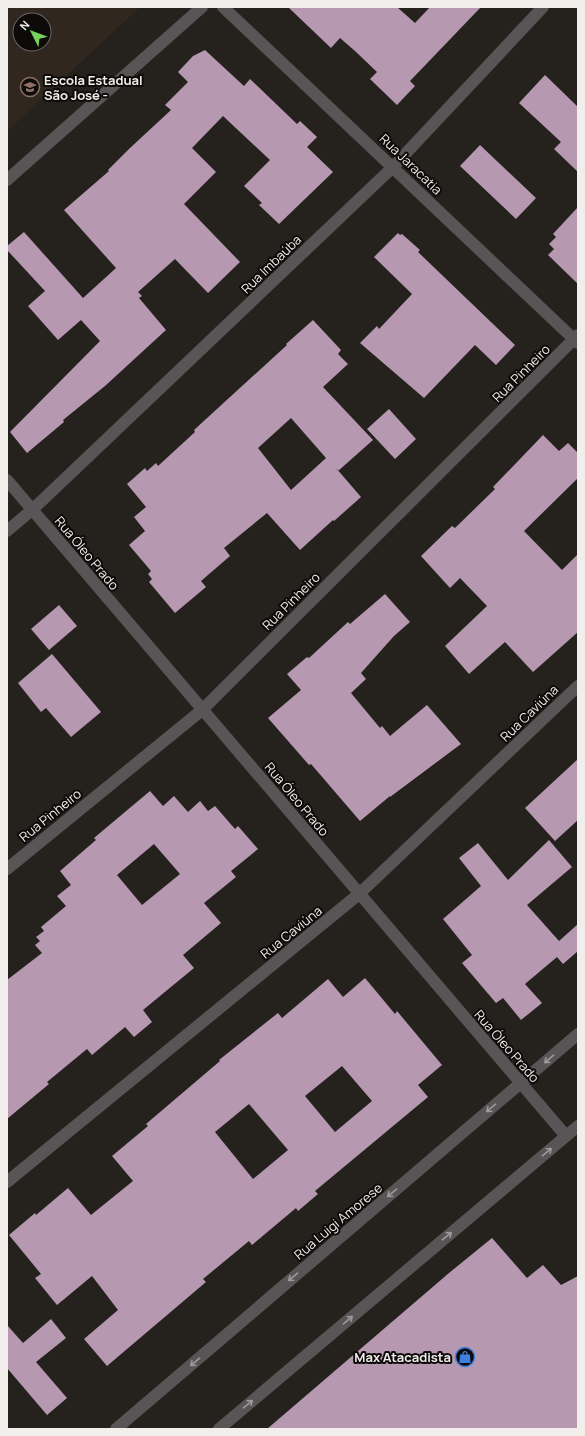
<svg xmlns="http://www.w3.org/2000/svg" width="585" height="1436" font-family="Manrope,sans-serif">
  <rect width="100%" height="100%" fill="#25221e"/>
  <path fill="#30271f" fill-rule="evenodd" d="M 7,7 L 140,7 L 7,131 ZM 20,20 L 44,20 L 44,44 L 20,44 Z"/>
  <path fill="#b698b1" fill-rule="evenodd" d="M 288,7 L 397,7 L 415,23 L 430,7 L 481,7 L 410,81 L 415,86 L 397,105 L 370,79 L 377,72 L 355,51 L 340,38 L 331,48 Z
    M 205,50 L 244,86 L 250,79 L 297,124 L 300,121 L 317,137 L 307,147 L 333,172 L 279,224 L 259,205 L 262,203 L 244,186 L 270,160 L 223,116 L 192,148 L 216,172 L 184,204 L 240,262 L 208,293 L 175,259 L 138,292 L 142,296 L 139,298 L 166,330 L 105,386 L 63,420 L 64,422 L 27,453 L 10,432 L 100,341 L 81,320 L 58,340 L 28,306 L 45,291 L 7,250 L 7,246 L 24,232 L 83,298 L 116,268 L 64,210 L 109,171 L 108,170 L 130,148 L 171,110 L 165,105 L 188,82 L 178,72 L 193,56 Z
    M 545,75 L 578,107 L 578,172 L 554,149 L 561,142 L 519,103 Z
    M 480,145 L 536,198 L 516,219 L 460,166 Z
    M 578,207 L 578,284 L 548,255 L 554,249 L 549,244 L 556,237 L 553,234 Z
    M 398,233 L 400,235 L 402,234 L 420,250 L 418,252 L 515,345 L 496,365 L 475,345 L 424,398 L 360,343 L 377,326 L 379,329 L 412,294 L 374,257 Z
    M 313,320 L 341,350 L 338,354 L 348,364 L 323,387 L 373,440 L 338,471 L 336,468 L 361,497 L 334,521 L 333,520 L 300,550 L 267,513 L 224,548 L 230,556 L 201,581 L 206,587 L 175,613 L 149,582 L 152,579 L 148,574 L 151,571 L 129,545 L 145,531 L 134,517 L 146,507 L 127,484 L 145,468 L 147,471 L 156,463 L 158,466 L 195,432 L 194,430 L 287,345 L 286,344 ZM 291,418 L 326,458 L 291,490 L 258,448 Z
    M 389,409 L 416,439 L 395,459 L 367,429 Z
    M 543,435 L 559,451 L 568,443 L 578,453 L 578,478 L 524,531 L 562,570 L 578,554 L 578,632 L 533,672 L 505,642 L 469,674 L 445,646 L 487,606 L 460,578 L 450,588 L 421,556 L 452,526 L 455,528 L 495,489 L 493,487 Z
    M 385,594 L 410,622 L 394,636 L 361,673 L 366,679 L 351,693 L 380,728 L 382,726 L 390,736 L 427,705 L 461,744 L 390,797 L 390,796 L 360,821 L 311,764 L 309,765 L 268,718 L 301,690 L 287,674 L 307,657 L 309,658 L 348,622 L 350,624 Z
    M 59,605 L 77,626 L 49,650 L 31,629 Z
    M 52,654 L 101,712 L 71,737 L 46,708 L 41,712 L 18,683 Z
    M 578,759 L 578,820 L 555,841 L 525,808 Z
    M 150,791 L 163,806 L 174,796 L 188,812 L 200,801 L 208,811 L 215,806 L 235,829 L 238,826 L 258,849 L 231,871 L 236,877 L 204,903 L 221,923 L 183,955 L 194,968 L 143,1010 L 152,1022 L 134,1037 L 125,1027 L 92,1055 L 87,1049 L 47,1082 L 49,1084 L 7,1119 L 7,980 L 42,953 L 35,945 L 40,941 L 36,937 L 44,931 L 41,927 L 66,906 L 57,896 L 71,885 L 60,871 L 96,840 L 94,838 ZM 154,844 L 180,874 L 142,905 L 117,875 Z
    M 549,840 L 572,867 L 527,905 L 559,941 L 578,924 L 578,951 L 563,964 L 557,957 L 525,984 L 542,1003 L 521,1020 L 503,998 L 496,1003 L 462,963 L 472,955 L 443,919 L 481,886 L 459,858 L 478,843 L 508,880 Z
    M 365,978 L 395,1014 L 397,1011 L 442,1065 L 418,1085 L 428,1097 L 315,1191 L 318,1194 L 298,1211 L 296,1208 L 252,1245 L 249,1241 L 203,1279 L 206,1282 L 107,1366 L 84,1339 L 118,1310 L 92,1276 L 57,1305 L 35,1278 L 41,1274 L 9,1235 L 35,1213 L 36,1215 L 68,1188 L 91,1215 L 133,1181 L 112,1156 L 148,1126 L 146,1124 L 220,1061 L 219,1060 L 278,1013 L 282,1018 L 328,979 L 343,997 ZM 342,1066 L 372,1101 L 335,1132 L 305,1096 ZM 249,1104 L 288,1150 L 253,1179 L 215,1132 Z
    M 492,1238 L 527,1278 L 543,1265 L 561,1285 L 578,1276 L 578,1429 L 267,1429 L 449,1273 Z
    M 51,1319 L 66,1338 L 36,1362 L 67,1398 L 47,1415 L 7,1368 L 7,1325 L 23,1343 Z"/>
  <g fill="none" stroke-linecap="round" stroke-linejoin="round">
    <path stroke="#585557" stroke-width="12" d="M 223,7 L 578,343
      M 7,180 L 202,7
      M 7,480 L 566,1136
      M 7,531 L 32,510 L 393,167 L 543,7
      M 7,869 L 202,710 L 578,335
      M 7,1182 L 359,894 L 578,686"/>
    <path stroke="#585557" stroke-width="12" d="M 116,1429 L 578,1034
      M 219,1429 L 578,1126"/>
  </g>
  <defs><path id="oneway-shaft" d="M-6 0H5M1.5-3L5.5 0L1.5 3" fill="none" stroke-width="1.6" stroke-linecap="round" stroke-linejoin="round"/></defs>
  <g stroke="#9d9a9a">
    <use href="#oneway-shaft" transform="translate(549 1059) rotate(139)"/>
    <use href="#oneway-shaft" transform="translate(491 1108) rotate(140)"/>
    <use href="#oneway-shaft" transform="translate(547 1152) rotate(-40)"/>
    <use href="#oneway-shaft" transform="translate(392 1193) rotate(140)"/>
    <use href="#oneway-shaft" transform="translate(447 1236) rotate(-40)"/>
    <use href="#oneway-shaft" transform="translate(293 1277) rotate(140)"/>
    <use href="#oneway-shaft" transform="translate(348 1320) rotate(-40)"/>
    <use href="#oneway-shaft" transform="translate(195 1362) rotate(140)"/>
    <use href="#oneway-shaft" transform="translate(248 1404) rotate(-40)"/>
  </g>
  <defs>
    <g id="school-ring" transform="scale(1)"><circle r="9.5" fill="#0d0b0a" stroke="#8d6e63" stroke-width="1.5"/><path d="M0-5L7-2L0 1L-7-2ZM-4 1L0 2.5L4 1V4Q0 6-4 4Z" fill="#8d6e63"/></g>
    <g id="shop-ring" transform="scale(1)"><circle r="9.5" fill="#0d0b0a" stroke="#3f7fe0" stroke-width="1.5"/><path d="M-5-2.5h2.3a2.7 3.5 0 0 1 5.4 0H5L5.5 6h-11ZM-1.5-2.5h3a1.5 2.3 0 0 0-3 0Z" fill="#3f7fe0"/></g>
  </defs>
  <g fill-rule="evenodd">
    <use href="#school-ring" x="30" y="87"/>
    <use href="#shop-ring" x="465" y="1357"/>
  </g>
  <g text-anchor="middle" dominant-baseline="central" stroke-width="4" stroke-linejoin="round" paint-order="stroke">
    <g font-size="13" font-weight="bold" fill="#f1eeec" stroke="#0d0b0a" text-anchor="start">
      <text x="44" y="80">Escola Estadual<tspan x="44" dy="15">São José -</tspan></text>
      <text x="451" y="1357" text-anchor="end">Max Atacadista</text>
    </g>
    <g font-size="13" fill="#f1eeec" stroke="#0d0b0a">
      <text transform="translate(411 164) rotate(44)">Rua Jaracatia</text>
      <text transform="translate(271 264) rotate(-44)">Rua Imbaúba</text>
      <text transform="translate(521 373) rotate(-45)">Rua Pinheiro</text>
      <text transform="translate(87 553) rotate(50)">Rua Óleo Prado</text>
      <text transform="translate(291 601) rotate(-45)">Rua Pinheiro</text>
      <text transform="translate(529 713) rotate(-44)">Rua Caviúna</text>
      <text transform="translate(297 799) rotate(50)">Rua Óleo Prado</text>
      <text transform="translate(50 815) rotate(-39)">Rua Pinheiro</text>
      <text transform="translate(291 932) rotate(-39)">Rua Caviúna</text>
      <text transform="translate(507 1046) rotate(49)">Rua Óleo Prado</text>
      <text transform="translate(338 1221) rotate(-40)">Rua Luigi Amorese</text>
    </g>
  </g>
  <rect width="585" height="1436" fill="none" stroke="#f1eeec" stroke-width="16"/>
  <g transform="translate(32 32) rotate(312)"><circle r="19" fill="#0d0b0a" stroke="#686664"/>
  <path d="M0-3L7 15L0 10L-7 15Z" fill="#76d25a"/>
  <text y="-6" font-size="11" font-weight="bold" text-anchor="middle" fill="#f1eeec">N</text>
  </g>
</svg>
